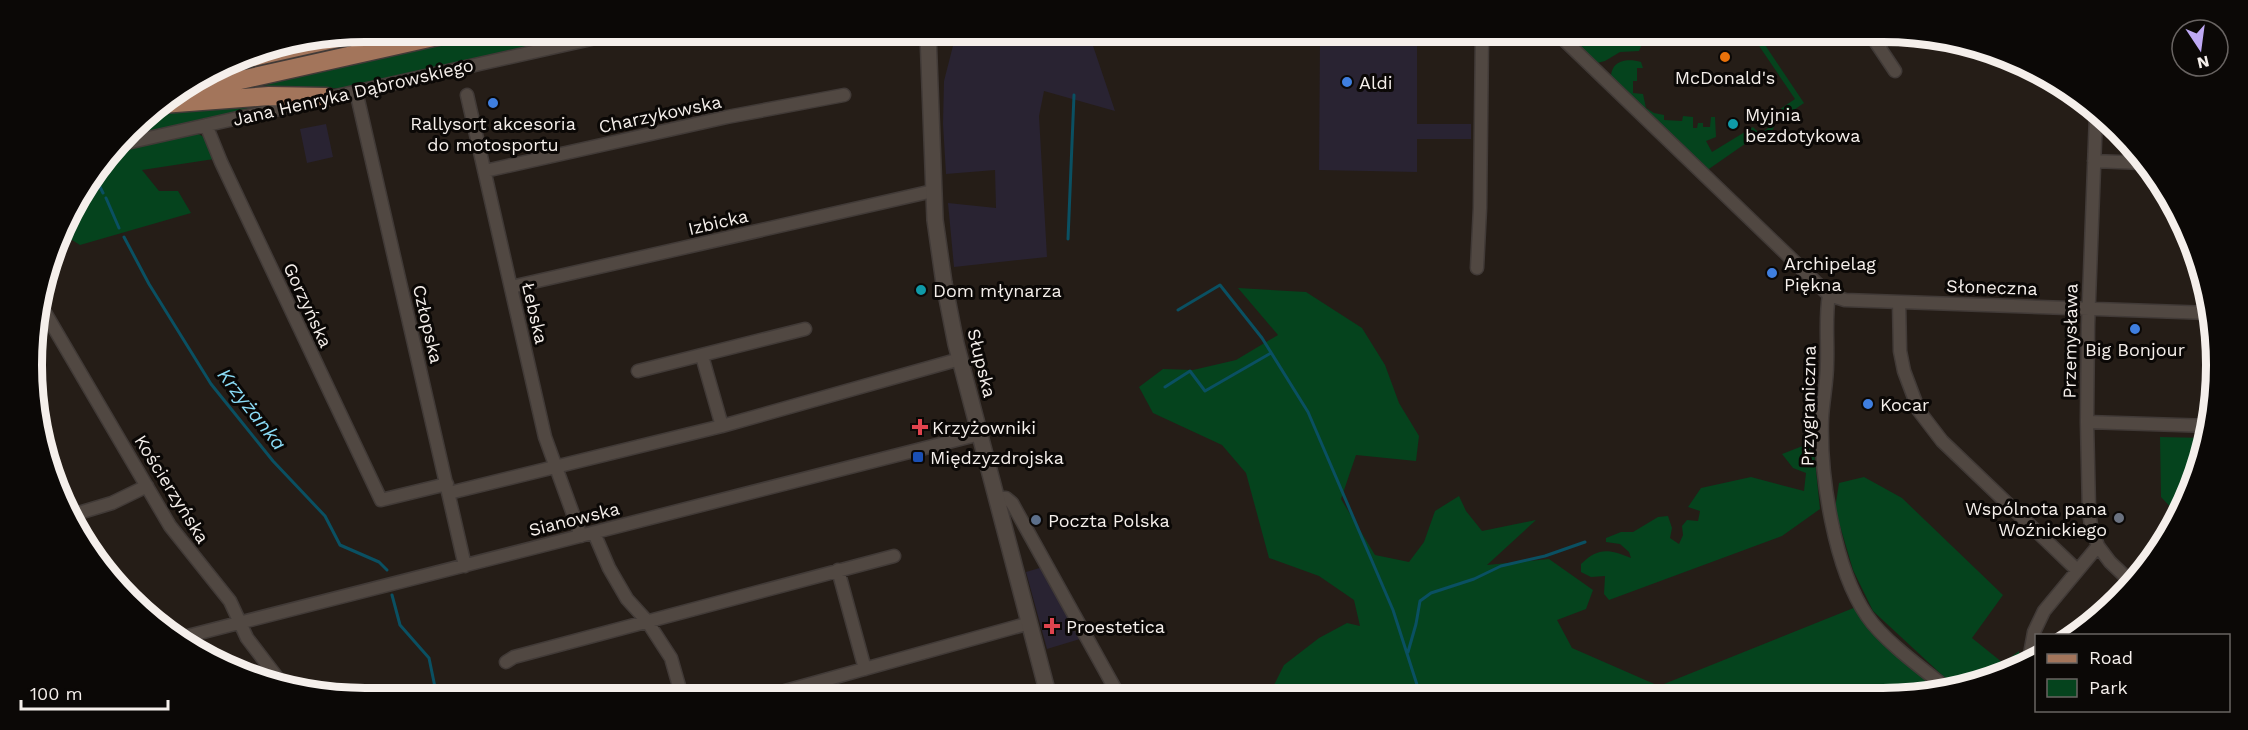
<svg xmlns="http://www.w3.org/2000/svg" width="2248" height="730" font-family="'Work Sans',sans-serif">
  <rect width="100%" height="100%" fill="#251d17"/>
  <path fill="#292332" d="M 956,34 L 1089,34 L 1115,111 L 1044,91 L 1039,116 L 1047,257 L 954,267 L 948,203 L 996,208 L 995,170 L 946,174 L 943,124 L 944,81 Z
    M 1320,35 L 1417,36 L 1417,124 L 1471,124 L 1471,139 L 1417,139 L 1417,172 L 1319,170 Z
    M 326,124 L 333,157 L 307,163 L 300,129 Z
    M 1043,567 L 1080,639 L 1047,649 L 1026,572 Z"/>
  <path fill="#05431d" d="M 390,32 L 430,32 L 193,85 L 216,71 Z
    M 482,32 L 591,32 L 340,88 L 274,91 L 253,89 L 334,65 Z
    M 1566,36 L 1642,37 L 1643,42 L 1639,51 L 1620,52 L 1605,61 L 1597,63 Z
    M 1753,37 L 1762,37 L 1761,39 L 1804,103 L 1775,123 L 1772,133 L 1766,138 L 1752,139 L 1706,171 L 1611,78 C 1611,60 1627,58 1641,62 L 1643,68 L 1637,68 L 1637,81 L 1633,81 L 1633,93 L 1643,94 L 1646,108 L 1654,113 L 1664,115 L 1664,120 L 1682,121 L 1683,116 L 1693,117 L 1693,128 L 1697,128 L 1698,123 L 1703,123 L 1703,127 L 1710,127 L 1711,117 L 1715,117 L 1716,137 L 1706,141 L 1712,152 L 1753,127 L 1760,134 L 1768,128 L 1764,120 L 1795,99 Z
    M 269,105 L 128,136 L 149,112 L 167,108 Z
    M 197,133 L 207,139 L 214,159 L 142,170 L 159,191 L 178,191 L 191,213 L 80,245 L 72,240 L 58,245 L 66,217 L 116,152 Z
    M 1238,288 L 1306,292 L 1362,328 L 1385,365 L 1399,403 L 1419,436 L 1416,461 L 1356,455 L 1341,499 L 1375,555 L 1409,562 L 1424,542 L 1435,511 L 1459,496 L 1466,511 L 1482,531 L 1536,520 L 1487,565 L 1549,559 L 1593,590 L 1586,609 L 1557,620 L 1572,648 L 1659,686 L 1856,607 L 1944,690 L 1927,696 L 1271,694 L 1271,691 L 1284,665 L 1319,638 L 1347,623 L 1360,626 L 1354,600 L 1319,576 L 1269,558 L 1246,473 L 1222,445 L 1153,413 L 1139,387 L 1163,369 L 1193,370 L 1236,360 L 1278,335 Z
    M 2160,437 L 2207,438 L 2178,515 L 2161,497 Z
    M 1813,442 L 1820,509 L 1782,536 L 1609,600 L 1604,594 L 1605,576 L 1591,577 L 1581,572 L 1581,564 C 1598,547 1609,549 1631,558 L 1629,552 L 1620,544 L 1606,542 L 1606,538 L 1621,532 L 1633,532 L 1658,517 L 1668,516 L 1672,528 L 1670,538 L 1679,544 L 1683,535 L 1682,526 L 1687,520 L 1698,521 L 1700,511 L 1688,507 L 1701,488 L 1751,477 L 1804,491 L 1806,473 L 1793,468 L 1782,454 Z
    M 1864,477 L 1902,498 L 2003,595 L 1972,638 L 2003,663 L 2019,651 L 2020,667 L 1955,687 L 1873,611 L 1853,570 L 1835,509 L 1839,483 Z"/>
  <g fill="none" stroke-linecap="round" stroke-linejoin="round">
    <path stroke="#0a5062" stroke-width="3" d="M 96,179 L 103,193
      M 106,198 L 119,228
      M 124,237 L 149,284 L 211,384 L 273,461 L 325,516 L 340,545 L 379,562 L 387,570
      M 1068,239 L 1074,95
      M 1178,310 L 1220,285 L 1262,338 L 1308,412 L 1393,610 L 1420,694
      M 1165,387 L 1190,371 L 1205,391 L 1271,353
      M 392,595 L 400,625 L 429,658 L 436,692
      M 1408,652 L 1416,624 L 1420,601 L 1431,593 L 1474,579 L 1501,566 L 1545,556 L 1585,542"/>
    <g stroke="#413a37" stroke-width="15">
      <path id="minor" d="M 1560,36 L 1829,295 L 1845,300 L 2210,313
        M 1873,38 L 1895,71
        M 356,91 L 465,566
        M 467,95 L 545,437 L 581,536
        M 2096,115 L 2088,325 L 2087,422 L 2089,510 L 2091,526 L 2098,546 L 2110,562 L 2131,582
        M 206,125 L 221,162 L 381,500 L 447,484
        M 122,144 L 618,33
        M 2094,161 L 2143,163
        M 485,171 L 727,117 L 844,95
        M 1477,268 L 1480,208 L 1482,36
        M 511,287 L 933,191
        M 1829,295 C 1825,318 1828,341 1827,364 C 1827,382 1823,400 1822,418 C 1820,476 1834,568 1867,616 C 1884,641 1924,670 1948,689
        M 1899,302 L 1900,351 L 1904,371 L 1919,411 L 1942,441 L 2077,570
        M 40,304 L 170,526 L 230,601 L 247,638 L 283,685
        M 702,356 L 722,426
        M 638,371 L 805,329
        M 2087,422 L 2210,426
        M 449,493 L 722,426 L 960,359
        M 997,498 L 1006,498 L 1012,503 L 1118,694
        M 72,515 L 112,503 L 147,486
        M 594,533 L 609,568 L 627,599 L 647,621 L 671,658 L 681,693
        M 838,570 L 865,669
        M 176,639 L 980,434
        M 506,662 L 514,657 L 894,556
        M 2028,665 L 2034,632 L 2044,611 L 2098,546
        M 778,693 L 1030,623"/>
    </g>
    <g stroke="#413a37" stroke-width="18">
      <path id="tertiary" d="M 928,34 L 935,220 L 944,283 L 956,344 L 1048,694"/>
    </g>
    <g stroke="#413a37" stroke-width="21">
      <path id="primary" d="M 230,62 L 365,32
        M 178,94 L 456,32
        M 162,104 L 269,96 L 327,97"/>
    </g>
    <use href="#minor" stroke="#514842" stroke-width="12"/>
    <use href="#tertiary" stroke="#514842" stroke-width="15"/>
    <use href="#primary" stroke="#a3755b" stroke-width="18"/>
  </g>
  <circle fill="#e8710a" stroke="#0b0806" stroke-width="2" cx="1725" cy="57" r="6"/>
  <g fill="#3f7fe0" stroke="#0b0806" stroke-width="2">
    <circle cx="1347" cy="82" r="6"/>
    <circle cx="493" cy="103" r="6"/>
    <circle cx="1772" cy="273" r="6"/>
    <circle cx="2135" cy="329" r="6"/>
    <circle cx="1868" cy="404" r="6"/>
  </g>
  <g fill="#0f9aa8" stroke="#0b0806" stroke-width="2">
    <circle cx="1733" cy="124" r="6"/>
    <circle cx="921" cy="290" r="6"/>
  </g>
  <g fill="#e0444e" stroke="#0b0806" stroke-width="2">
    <path d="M917 418h6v6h6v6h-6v6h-6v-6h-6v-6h6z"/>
    <path d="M1049 617h6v6h6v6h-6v6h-6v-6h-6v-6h6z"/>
  </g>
  <rect fill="#1a4fb4" stroke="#0b0806" stroke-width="2" x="912" y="451" width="12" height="12" rx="3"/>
  <circle fill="#6b7280" stroke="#0b0806" stroke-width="2" cx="2119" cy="518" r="6"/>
  <circle fill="#5c6f8a" stroke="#0b0806" stroke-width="2" cx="1036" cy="520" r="6"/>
  <g text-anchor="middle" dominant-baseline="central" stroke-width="6" stroke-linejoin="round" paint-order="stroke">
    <g font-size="18" fill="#f5efeb" stroke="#0b0806" text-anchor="start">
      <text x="1725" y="77" text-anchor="middle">McDonald's</text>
      <text x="1359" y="82">Aldi</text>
      <text x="1745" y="114">Myjnia<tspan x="1745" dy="21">bezdotykowa</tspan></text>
      <text x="493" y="123" text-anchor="middle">Rallysort akcesoria<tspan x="493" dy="21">do motosportu</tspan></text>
      <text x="1784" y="263">Archipelag<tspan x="1784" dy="21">Piękna</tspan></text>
      <text x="933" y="290">Dom młynarza</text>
      <text x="2135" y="349" text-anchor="middle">Big Bonjour</text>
      <text x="1880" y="404">Kocar</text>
      <text x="932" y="427">Krzyżowniki</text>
      <text x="930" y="457">Międzyzdrojska</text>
      <text x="2107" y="508" text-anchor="end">Wspólnota pana<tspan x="2107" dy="21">Woźnickiego</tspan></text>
      <text x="1048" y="520">Poczta Polska</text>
      <text x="1066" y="626">Proestetica</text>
    </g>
    <g font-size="18" fill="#f5efeb" stroke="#0b0806">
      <text transform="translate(353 92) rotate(-13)">Jana Henryka Dąbrowskiego</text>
      <text transform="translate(660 114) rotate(-12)">Charzykowska</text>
      <text transform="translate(718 222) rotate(-13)">Izbicka</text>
      <text transform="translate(1992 287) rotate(2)">Słoneczna</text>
      <text transform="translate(308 305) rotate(65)">Gorzyńska</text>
      <text transform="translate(535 313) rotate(77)">Łebska</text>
      <text transform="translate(428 324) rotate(77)">Człopska</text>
      <text transform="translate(2070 341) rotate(-89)">Przemysława</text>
      <text transform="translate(982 363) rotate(76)">Słupska</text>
      <text transform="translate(1808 406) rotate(-89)">Przygraniczna</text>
      <text transform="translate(172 489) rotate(58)">Kościerzyńska</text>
      <text transform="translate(574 519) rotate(-14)">Sianowska</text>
    </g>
    <g font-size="20" font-style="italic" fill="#8adbf6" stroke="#0b0806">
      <text transform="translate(252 409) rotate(52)">Krzyżanka</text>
    </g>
  </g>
  <path d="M0 0H2248V730H0ZM365 42H1883A323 323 0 0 1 2206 365V365A323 323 0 0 1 1883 688H365A323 323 0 0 1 42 365V365A323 323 0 0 1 365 42Z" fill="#0b0806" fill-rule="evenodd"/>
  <path fill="none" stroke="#f5efeb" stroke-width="8" d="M365 42H1883A323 323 0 0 1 2206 365V365A323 323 0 0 1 1883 688H365A323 323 0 0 1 42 365V365A323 323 0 0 1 365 42Z"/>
  <rect x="2035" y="634" width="195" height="78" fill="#0b0806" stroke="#696462" stroke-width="1.5"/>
  <rect x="2047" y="654" width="30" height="9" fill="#a3755b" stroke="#696462" stroke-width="1.5"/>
  <text x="2089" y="664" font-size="18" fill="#f5efeb">Road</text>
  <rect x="2047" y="679" width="30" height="18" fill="#05431d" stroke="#696462" stroke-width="1.5"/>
  <text x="2089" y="694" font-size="18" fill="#f5efeb">Park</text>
  <g transform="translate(2200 48) rotate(167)"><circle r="28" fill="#0b0806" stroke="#696462" stroke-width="1.5"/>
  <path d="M0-4.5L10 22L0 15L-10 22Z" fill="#bfa9f4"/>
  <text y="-9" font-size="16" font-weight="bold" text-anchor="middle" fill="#f5efeb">N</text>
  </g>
  <path d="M21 700v9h147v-9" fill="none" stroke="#f5efeb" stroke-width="3"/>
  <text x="30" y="700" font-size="18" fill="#f5efeb" stroke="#0b0806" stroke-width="4.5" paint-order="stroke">100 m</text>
</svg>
